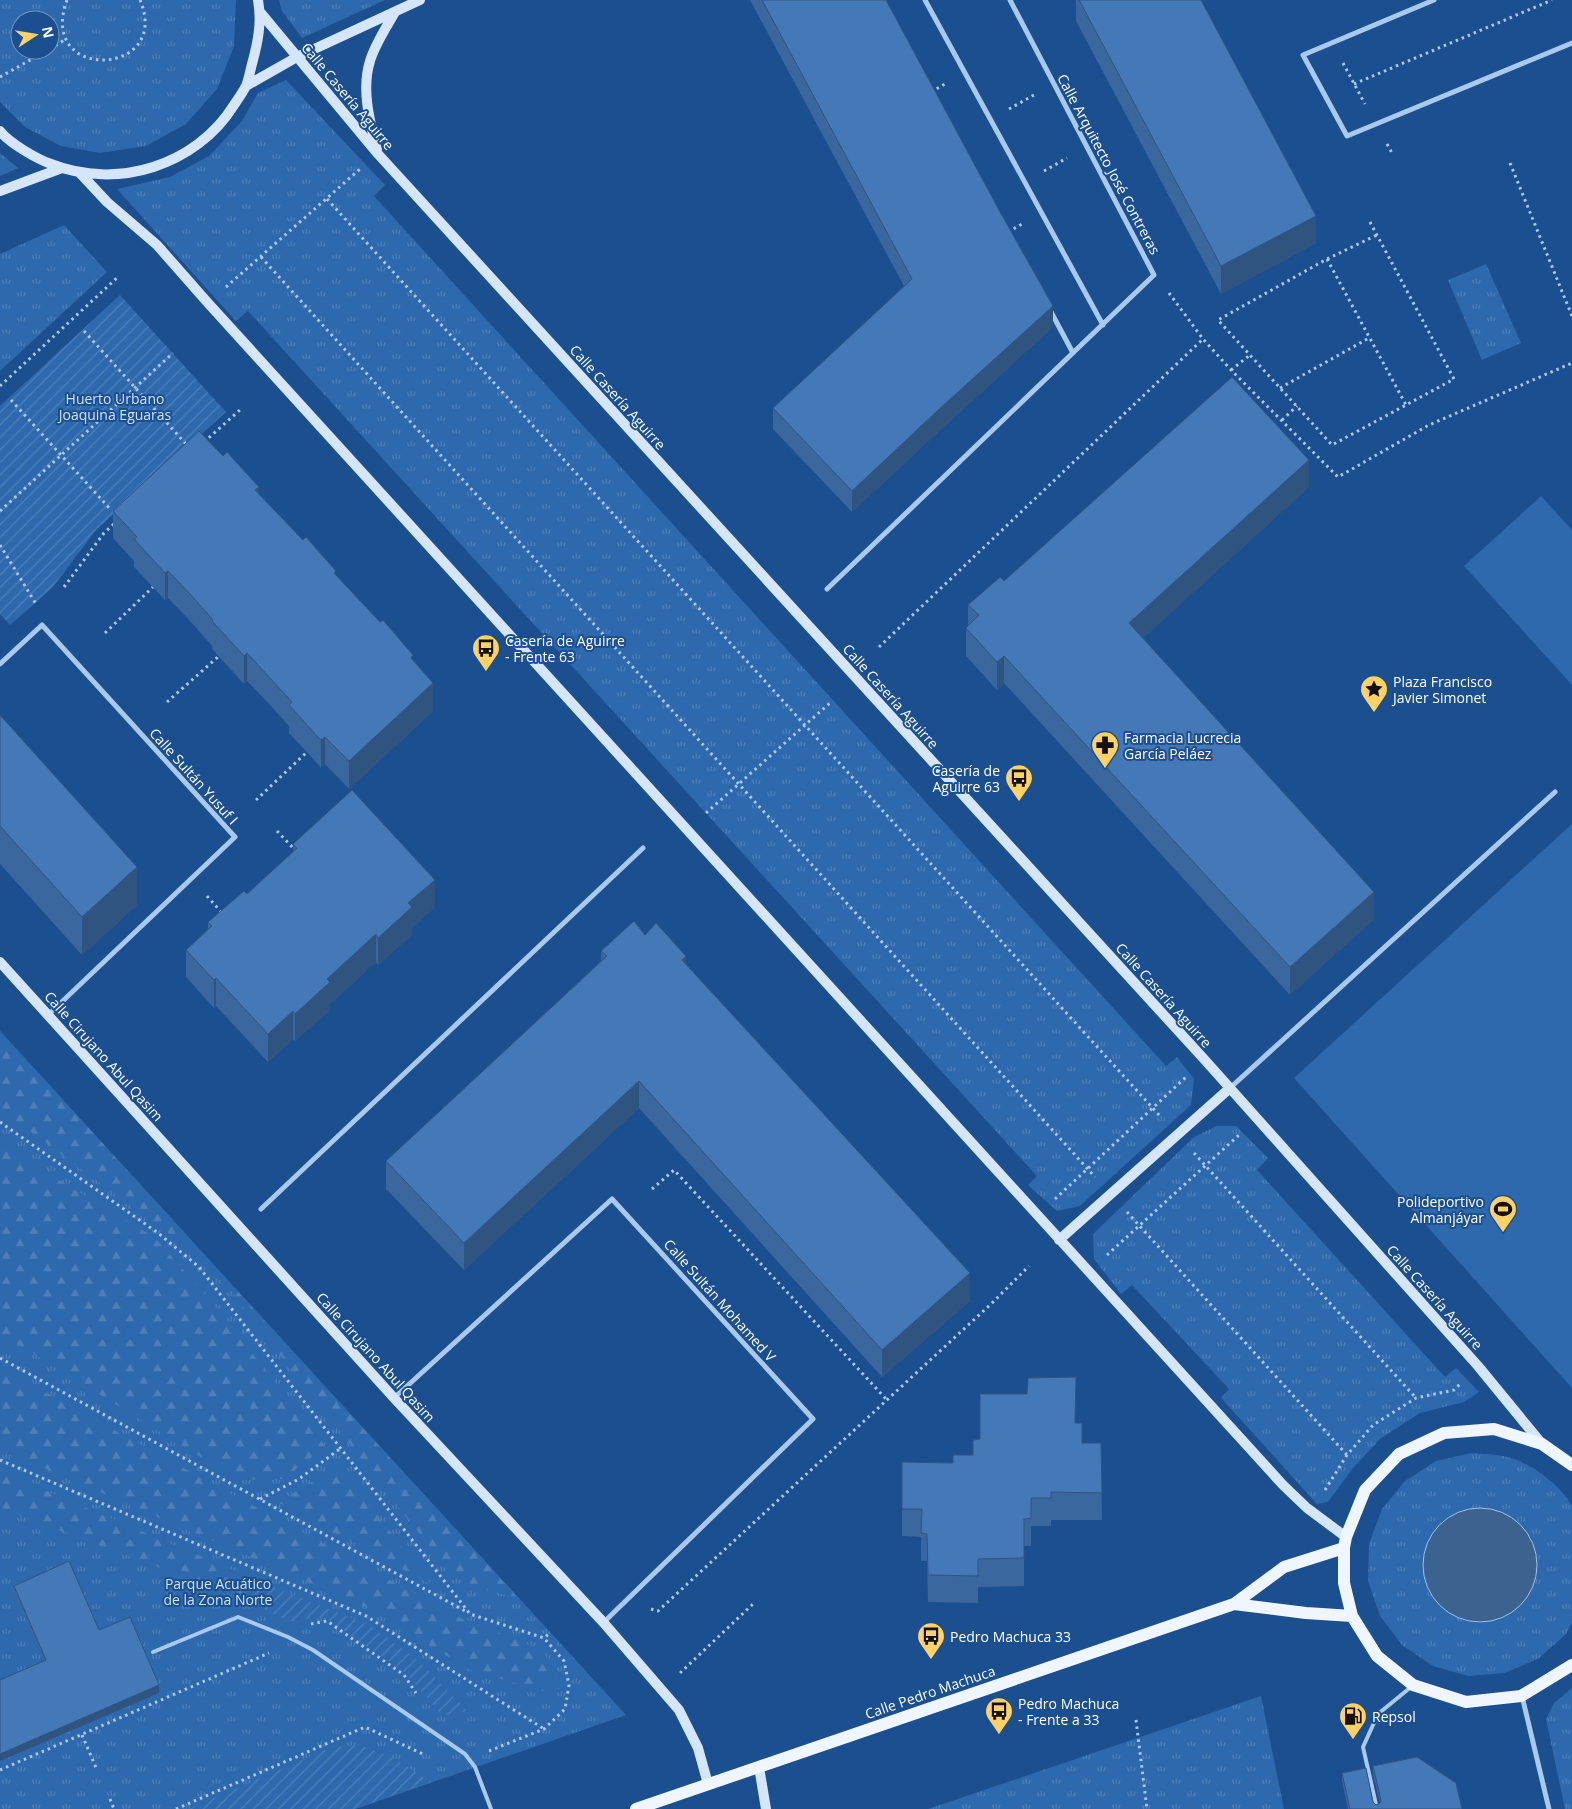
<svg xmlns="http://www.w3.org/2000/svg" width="1572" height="1809" font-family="'Open Sans',sans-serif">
  <defs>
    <pattern id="grass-tufts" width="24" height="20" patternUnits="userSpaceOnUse" patternTransform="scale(1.25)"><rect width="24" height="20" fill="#2e69ad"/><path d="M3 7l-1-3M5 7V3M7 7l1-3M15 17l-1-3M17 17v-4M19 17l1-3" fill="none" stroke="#4d80b9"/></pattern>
    <pattern id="forest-firs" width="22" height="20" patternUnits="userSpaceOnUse" patternTransform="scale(1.25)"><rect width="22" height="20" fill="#2e69ad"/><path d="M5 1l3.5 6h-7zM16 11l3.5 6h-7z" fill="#4d80b9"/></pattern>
    <pattern id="garden-furrows" width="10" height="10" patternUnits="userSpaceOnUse" patternTransform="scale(1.25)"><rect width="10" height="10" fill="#2e69ad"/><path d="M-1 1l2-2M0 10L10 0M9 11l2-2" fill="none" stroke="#4d80b9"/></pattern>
  </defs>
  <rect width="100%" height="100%" fill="#1b4f8f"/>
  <path fill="url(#grass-tufts)" fill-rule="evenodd" d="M 0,0 L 236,0 L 234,46 L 217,89 L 186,124 L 146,146 L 100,153 L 61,146 L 25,127 L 0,102 ZM 20,20 L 50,20 L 50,50 L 20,50 Z
    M 279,0 L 385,0 L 302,38 L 282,11 Z
    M 286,80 L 385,185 L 374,196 L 1166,1066 L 1177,1057 L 1194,1079 L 1191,1105 L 1080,1206 L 1057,1211 L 1028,1185 L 1037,1176 L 248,311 L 236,321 L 117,189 L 170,177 L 209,156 L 242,121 L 258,93 Z
    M 0,153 L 18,168 L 0,176 Z
    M 64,225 L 107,272 L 0,371 L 0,254 Z
    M 1486,264 L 1521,343 L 1482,360 L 1448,280 Z
    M 0,1031 L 626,1715 L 355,1809 L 0,1809 Z
    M 1217,1126 L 1236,1126 L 1268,1158 L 1257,1170 L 1445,1377 L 1456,1368 L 1479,1392 L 1464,1402 L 1420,1413 L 1381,1438 L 1353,1468 L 1328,1502 L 1317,1504 L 1221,1398 L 1229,1389 L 1132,1285 L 1121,1294 L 1094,1259 L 1093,1234 L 1194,1137 Z
    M 1471,1453 C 1483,1454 1496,1454 1507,1457 C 1530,1462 1561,1485 1572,1506 L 1572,1623 L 1566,1634 L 1538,1659 L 1504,1673 L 1468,1676 L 1433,1666 L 1402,1645 L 1380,1616 L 1368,1581 L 1369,1544 L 1382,1509 L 1405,1481 L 1436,1461 ZM 1462,1510 L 1531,1537 L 1537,1557 L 1537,1576 L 1482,1623 L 1465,1621 L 1449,1613 L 1431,1535 L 1444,1520 Z
    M 1572,1688 L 1572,1809 L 1565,1809 L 1546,1719 L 1554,1703 Z
    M 1261,1696 L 1284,1809 L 928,1809 Z"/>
  <path fill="url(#forest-firs)" d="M 0,1031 L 190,1239 L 176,1239 L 0,1109 Z
    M 0,1145 L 154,1237 L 211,1301 L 326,1447 L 282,1479 L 238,1480 L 0,1333 Z
    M 231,1284 L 519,1599 L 469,1585 L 447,1569 L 235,1297 Z
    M 0,1368 L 458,1617 L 542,1650 L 558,1675 L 543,1691 L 470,1670 L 366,1607 L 0,1449 Z
    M 339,1466 L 432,1585 L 278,1502 Z
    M 0,1471 L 266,1584 L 235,1596 L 0,1508 Z"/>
  <path fill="url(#garden-furrows)" d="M 120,295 L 226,412 L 96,530 L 53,587 L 10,625 L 0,614 L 0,406 Z
    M 266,1584 L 369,1625 L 418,1660 L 467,1711 L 442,1716 L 406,1673 L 324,1617 L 289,1621 L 235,1596 Z
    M 360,1745 L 393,1758 L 432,1782 L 355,1809 L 189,1809 L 332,1747 Z"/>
  <path fill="#2e69ad" d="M 1541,496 L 1572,530 L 1572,685 L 1464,566 Z
    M 1572,824 L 1572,1388 L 1294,1078 Z"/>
  <path fill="#3c6290" stroke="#9cc4f0" d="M1423 1565a57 57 0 1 1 114 0a57 57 0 1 1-114 0Z"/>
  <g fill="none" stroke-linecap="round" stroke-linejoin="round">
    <path stroke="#a9c9ee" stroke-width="3" stroke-dasharray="2.5 4" stroke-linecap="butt" d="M 67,0 C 36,83 173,77 140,0
      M 50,49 L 66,39
      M 1343,63 L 1365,104
      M 0,77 L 48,50
      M 1354,84 L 1552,0
      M 931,92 L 945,84
      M 1009,109 L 1034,95
      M 1387,144 L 1392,153
      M 1510,163 L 1572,316
      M 1044,171 L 1067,158
      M 327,199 L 1160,1116
      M 1370,222 L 1454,379 L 1332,445 L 1218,320 L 1327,259 L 1377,235
      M 1008,232 L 1022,224
      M 261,257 L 1095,1177
      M 1327,259 L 1406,405
      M 226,287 L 360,169
      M 1169,293 L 1203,339 L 1231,370 L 1338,477 L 1429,425 L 1572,363
      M 84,331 L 186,444
      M 1231,370 L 1250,355
      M 0,386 L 119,276
      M 1280,388 L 1369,338
      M 11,400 L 111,510
      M 1282,420 L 1297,406
      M 204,442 L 241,409
      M 0,511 L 173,353
      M 0,545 L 36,604
      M 64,587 L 104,533 L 115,523
      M 105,633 L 153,587
      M 879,647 L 1203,339
      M 167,702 L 219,656
      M 256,800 L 307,752
      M 706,813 L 831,702
      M 277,831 L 296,851
      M 207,896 L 222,913
      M 0,1122 L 158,1233 L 199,1267 L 470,1614 L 544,1638 L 550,1633
      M 1194,1153 L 1416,1398
      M 652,1189 L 674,1170 L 887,1400
      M 1055,1199 L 1186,1077
      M 1127,1212 L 1347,1455
      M 1107,1255 L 1239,1135
      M 0,1358 L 467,1612
      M 0,1460 L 366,1616 L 544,1729
      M 1325,1490 L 1347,1455 L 1373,1425 L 1416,1398 L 1454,1390 L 1460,1384
      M 260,1499 L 299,1479 L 341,1448
      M 651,1609 L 658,1611 L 991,1304 L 1029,1266
      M 311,1624 L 327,1621 L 404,1675 L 416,1693
      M 680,1673 L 753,1604
      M 1136,1720 L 1147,1809
      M 82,1735 L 97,1770
      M 489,1751 L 544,1729 L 565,1709 L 569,1685 L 564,1661 L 544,1638
      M 0,1770 L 269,1653
      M 110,1799 L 114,1809
      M 176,1809 L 365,1727 L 423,1754"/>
    <path stroke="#a9c9ee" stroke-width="4" d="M 153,1652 L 238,1617 L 288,1637 L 313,1650 L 465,1754 L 475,1767 L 491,1809
      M 1377,1809 L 1363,1747 L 1378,1714 L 1411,1687"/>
    <path stroke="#a9c9ee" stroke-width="5" d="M 925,0 L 1103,325
      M 1434,0 L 1303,55 L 1347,136 L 1572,43
      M 1050,310 L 1073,353
      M 827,589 L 1154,275 L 1010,0
      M 0,664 L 42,625 L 235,837 L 48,1015
      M 1230,1088 L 1555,792
      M 261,1209 L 643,848
      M 394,1398 L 612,1199 L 813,1419 L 604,1622
      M 1522,1696 L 1549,1809"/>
    <path stroke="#d6e6fa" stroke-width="10" d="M 260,12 L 378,154 L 1204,1059 L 1478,1366 L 1542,1444
      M 246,86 L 297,57 L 420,0
      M 0,131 C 9,143 37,159 51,164 C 117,190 196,166 234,105 C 238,99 243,92 246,86 C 249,79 250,71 252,64 C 258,42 262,22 258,0
      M 377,150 C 370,122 361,90 370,61 C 375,44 386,28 395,12
      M 80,173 L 107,202 L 157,245 L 208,303 L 1283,1485 L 1307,1508 L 1346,1537
      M 0,191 L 62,168
      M 0,962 L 394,1398 L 603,1622 L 679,1710 L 698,1748 L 708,1784
      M 1059,1240 L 1230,1088
      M 759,1767 L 766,1809"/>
    <path stroke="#f0f6ff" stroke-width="12" d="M 1572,1465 L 1542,1444 L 1494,1429 L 1444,1433 L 1399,1454 L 1365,1490 L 1346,1537 L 1344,1548 L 1344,1583 L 1352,1616 L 1377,1656 L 1413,1685 L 1466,1702 L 1521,1696 L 1572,1665
      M 1234,1604 L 1306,1613 L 1352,1616
      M 636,1809 L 1234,1604 L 1284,1567 L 1344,1548"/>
  </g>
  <path fill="#3a679d" d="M 750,0 L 886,0 L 1053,327 L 936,434 L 852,512 L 773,429 L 773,408 L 904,286 Z
    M 1076,0 L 1201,0 L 1316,243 L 1221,294 L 1076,21 Z
    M 1309,487 L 1143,638 L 1374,919 L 1290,995 L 1004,683 L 997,690 L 966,656 L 966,628 L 968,626 L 968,605 L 1004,581 Z
    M 259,495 L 336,576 L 413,661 L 433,711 L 349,789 L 325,764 L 321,768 L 307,752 L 289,733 L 289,726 L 270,705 L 247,681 L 244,684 L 212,649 L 212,646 L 191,622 L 168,598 L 165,600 L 134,567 L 134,561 L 113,538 L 113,511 Z
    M 0,715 L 137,905 L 82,955 L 0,864 Z
    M 293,844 L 435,907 L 412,928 L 412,935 L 378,965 L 376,962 L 330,1004 L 330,1010 L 295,1041 L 293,1039 L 268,1062 L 216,1006 L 214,1008 L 186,977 L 186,950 L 208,929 L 208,922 L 247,894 L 293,852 Z
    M 645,935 L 686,964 L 970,1301 L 882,1377 L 639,1108 L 464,1270 L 386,1189 L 386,1161 L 601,961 L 601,951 Z
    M 1076,1423 L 1082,1443 L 1101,1443 L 1102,1520 L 1051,1520 L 1051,1526 L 1031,1526 L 1031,1546 L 1024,1546 L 1024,1586 L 978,1587 L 978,1603 L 928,1602 L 927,1561 L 921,1561 L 921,1537 L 902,1536 L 902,1462 L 953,1463 L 973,1455 L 980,1439 Z
    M 14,1586 L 99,1630 L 159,1693 L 0,1761 L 0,1680 L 44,1661 L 14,1594 Z
    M 1373,1766 L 1462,1809 L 1348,1809 L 1342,1781 L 1342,1773 L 1376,1805 L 1380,1803 L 1373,1774 Z"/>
  <path fill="#305480" d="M 1316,216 L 1316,243 L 1221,294 L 1221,266 Z
    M 1053,306 L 1053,327 L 936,434 L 852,512 L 852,491 L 936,412 Z
    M 1309,460 L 1309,487 L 1129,651 L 1129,623 Z
    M 259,487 L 259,515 L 255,490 Z
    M 168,571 L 168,598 L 165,600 L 165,573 Z
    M 247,653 L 247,681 L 244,684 L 244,656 Z
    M 1004,656 L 1004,683 L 997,690 L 997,662 Z
    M 433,683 L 433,711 L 349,789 L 349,761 Z
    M 325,737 L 325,764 L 321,768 L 321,740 Z
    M 137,867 L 137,905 L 82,955 L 82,917 Z
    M 435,880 L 435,907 L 412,928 L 412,935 L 378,965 L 378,938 L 408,903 Z
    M 1374,892 L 1374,919 L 1290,995 L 1290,967 Z
    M 376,934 L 376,962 L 330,1004 L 330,1010 L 295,1041 L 295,1014 L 327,979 Z
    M 686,956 L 686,983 L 682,960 Z
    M 216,978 L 216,1006 L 214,1008 L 214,980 Z
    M 293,1011 L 293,1039 L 268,1062 L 268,1034 Z
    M 639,1081 L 639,1108 L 464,1270 L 464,1243 Z
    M 970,1273 L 970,1301 L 882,1377 L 882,1350 Z
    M 159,1685 L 159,1693 L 0,1761 L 0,1754 Z"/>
  <path fill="#4478b7" stroke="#305480" d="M 762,0 L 886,0 L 999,210 L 1053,306 L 936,412 L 852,491 L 773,408 L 912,279 Z
    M 1079,0 L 1201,0 L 1316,216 L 1221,266 Z
    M 1232,377 L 1309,460 L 1129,623 L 1374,892 L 1290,967 L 1004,656 L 997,662 L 966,628 L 979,615 L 968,605 L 1000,577 L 1004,581 Z
    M 199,431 L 223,456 L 227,452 L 259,487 L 255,490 L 303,540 L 306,537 L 336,571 L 334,573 L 380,622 L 383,620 L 413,655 L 411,658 L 433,683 L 349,761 L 325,737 L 321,740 L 307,725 L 289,705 L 292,702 L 270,678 L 247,653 L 244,656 L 212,621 L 213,620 L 191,595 L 168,571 L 165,573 L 134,539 L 137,537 L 113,511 Z
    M 0,715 L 137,867 L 82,917 L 0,826 Z
    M 352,790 L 435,880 L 408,903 L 412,907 L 378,938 L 376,934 L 327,979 L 330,982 L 295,1014 L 293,1011 L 268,1034 L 216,978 L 214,980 L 186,950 L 212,926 L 208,922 L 244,891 L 247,894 L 297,848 L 293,844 Z
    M 634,921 L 645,935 L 656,923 L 686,956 L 682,960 L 970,1273 L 882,1350 L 639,1081 L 464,1243 L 386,1161 L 607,956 L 601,951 Z
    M 1076,1377 L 1075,1423 L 1082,1423 L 1082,1443 L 1101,1443 L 1102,1493 L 1051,1492 L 1051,1498 L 1031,1498 L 1031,1518 L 1024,1519 L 1024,1558 L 978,1559 L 978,1576 L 928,1575 L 927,1534 L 921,1533 L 922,1509 L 902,1509 L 902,1462 L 953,1463 L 953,1455 L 973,1455 L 973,1440 L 980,1439 L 980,1394 L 1027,1394 L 1028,1378 Z
    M 69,1561 L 99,1630 L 130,1617 L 159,1685 L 0,1754 L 0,1680 L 46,1660 L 14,1586 Z
    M 1417,1757 L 1456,1783 L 1462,1809 L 1350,1809 L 1342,1773 L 1366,1768 L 1373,1802 L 1376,1805 L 1380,1803 L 1381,1800 L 1373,1766 Z"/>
  <defs>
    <g id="bus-pin" transform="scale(1.4375)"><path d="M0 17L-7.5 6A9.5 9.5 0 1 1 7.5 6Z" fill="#ffd166" stroke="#1b4f8f"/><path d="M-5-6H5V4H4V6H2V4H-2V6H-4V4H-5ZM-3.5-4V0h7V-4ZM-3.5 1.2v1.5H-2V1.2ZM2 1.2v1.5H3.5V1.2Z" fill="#111"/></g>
    <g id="sight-pin" transform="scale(1.4375)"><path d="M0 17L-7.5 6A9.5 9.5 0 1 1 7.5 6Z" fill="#ffd166" stroke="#1b4f8f"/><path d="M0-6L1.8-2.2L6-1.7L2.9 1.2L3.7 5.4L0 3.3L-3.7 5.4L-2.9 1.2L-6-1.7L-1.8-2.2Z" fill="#111"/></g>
    <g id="pharmacy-pin" transform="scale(1.4375)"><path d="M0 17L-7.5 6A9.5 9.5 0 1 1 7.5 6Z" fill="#ffd166" stroke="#1b4f8f"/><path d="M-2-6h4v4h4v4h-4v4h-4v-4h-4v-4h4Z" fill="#111"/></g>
    <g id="stadium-pin" transform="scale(1.4375)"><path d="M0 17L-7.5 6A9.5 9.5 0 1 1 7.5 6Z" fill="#ffd166" stroke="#1b4f8f"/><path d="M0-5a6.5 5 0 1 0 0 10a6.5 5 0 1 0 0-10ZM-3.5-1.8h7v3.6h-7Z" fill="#111"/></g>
    <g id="fuel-pin" transform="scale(1.4375)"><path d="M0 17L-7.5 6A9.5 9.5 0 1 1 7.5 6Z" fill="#ffd166" stroke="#1b4f8f"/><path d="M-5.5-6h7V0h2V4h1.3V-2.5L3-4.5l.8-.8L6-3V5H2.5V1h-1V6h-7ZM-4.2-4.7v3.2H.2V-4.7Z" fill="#111"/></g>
  </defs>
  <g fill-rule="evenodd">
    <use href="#bus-pin" x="486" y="648"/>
    <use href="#sight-pin" x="1374" y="689"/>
    <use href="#pharmacy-pin" x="1105" y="745"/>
    <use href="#bus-pin" x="1019" y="778"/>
    <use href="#stadium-pin" x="1503" y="1209"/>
    <use href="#bus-pin" x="931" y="1636"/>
    <use href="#bus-pin" x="999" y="1711"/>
    <use href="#fuel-pin" x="1353" y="1716"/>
  </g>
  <g text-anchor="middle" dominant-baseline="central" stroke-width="4" stroke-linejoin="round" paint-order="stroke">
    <g font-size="14" fill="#fff" stroke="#1b4f8f">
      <text transform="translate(348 96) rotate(50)">Calle Casería Aguirre</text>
      <text transform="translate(1109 164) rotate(62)">Calle Arquitecto José Contreras</text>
      <text transform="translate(618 397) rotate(48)">Calle Casería Aguirre</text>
      <text transform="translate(891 696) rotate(48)">Calle Casería Aguirre</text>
      <text transform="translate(194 776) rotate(48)">Calle Sultán Yusuf I</text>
      <text transform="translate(1164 995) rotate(48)">Calle Casería Aguirre</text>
      <text transform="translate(104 1056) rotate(48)">Calle Cirujano Abul Qasim</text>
      <text transform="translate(1435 1297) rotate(48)">Calle Casería Aguirre</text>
      <text transform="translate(720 1300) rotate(48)">Calle Sultán Mohamed V</text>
      <text transform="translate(376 1357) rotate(48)">Calle Cirujano Abul Qasim</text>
      <text transform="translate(930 1692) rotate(-19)">Calle Pedro Machuca</text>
    </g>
    <g font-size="14" fill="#cfe3fa" stroke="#1b4f8f">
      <text x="115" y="398">Huerto Urbano<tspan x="115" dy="16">Joaquina Eguaras</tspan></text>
      <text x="218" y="1583">Parque Acuático<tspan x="218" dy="16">de la Zona Norte</tspan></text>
    </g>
    <g font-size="14" fill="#fff" stroke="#1b4f8f" text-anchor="start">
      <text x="505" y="640">Casería de Aguirre<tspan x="505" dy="16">- Frente 63</tspan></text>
      <text x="1393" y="681">Plaza Francisco<tspan x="1393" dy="16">Javier Simonet</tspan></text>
      <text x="1124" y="737">Farmacia Lucrecia<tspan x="1124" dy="16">García Peláez</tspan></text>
      <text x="1000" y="770" text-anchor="end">Casería de<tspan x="1000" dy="16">Aguirre 63</tspan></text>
      <text x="1484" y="1201" text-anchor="end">Polideportivo<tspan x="1484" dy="16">Almanjáyar</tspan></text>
      <text x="950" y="1636">Pedro Machuca 33</text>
      <text x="1018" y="1703">Pedro Machuca<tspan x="1018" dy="16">- Frente a 33</tspan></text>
      <text x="1372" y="1716">Repsol</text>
    </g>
  </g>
  <g transform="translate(35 35) rotate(78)"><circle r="24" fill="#1b4f8f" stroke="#7695bc"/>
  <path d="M0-4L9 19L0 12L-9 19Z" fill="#ffd166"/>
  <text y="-8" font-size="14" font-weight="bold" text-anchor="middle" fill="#ffffff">N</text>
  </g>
</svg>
